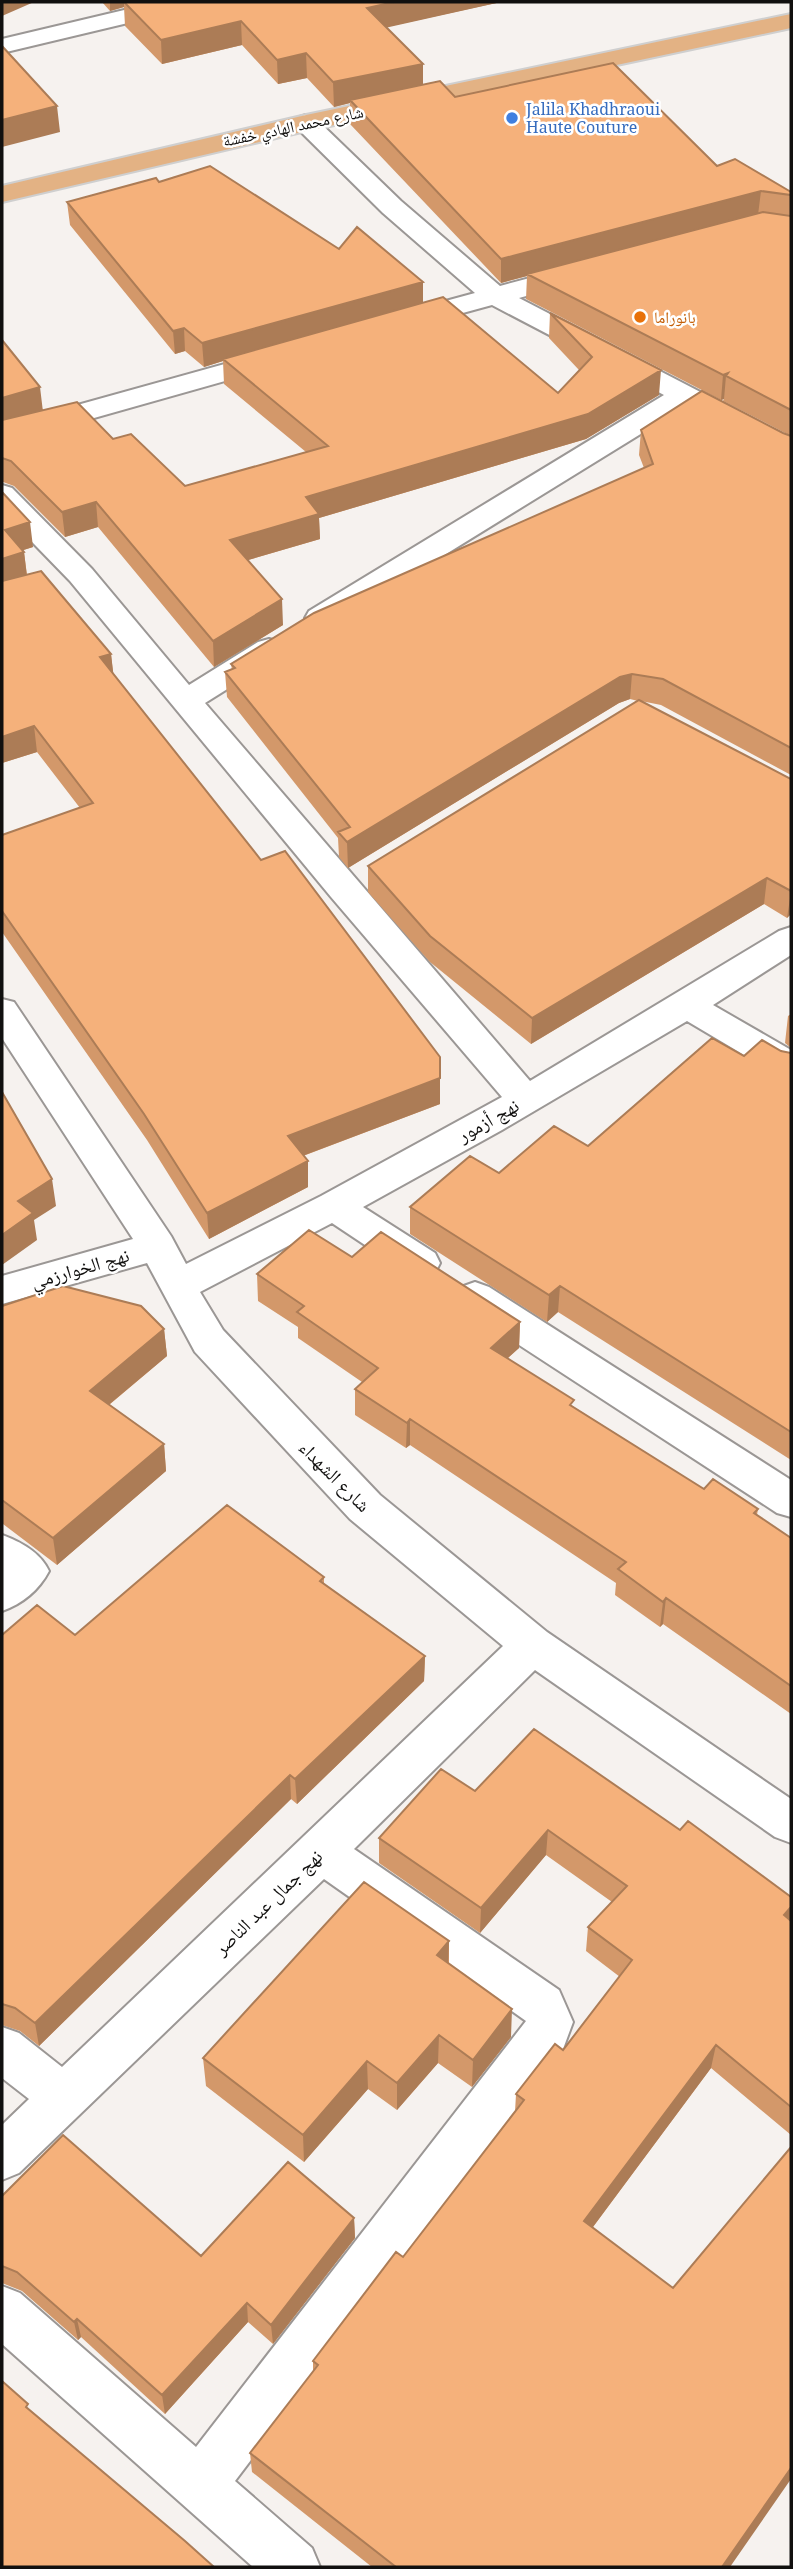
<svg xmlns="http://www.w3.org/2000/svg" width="793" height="2569" font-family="'Noto Serif','Noto Naskh Arabic',serif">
  <rect width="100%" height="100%" fill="#f6f2ef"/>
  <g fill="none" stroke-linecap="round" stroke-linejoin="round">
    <g stroke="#9b9795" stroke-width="4">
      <path id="minor" d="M 158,2 L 199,2 L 195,7 L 2,53 L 2,39 Z
        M 306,115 L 315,118 L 401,201 L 500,286 L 575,266 L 584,268 L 588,274 L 584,280 L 519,298 L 791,439 L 791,459 L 781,456 L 686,406 L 331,625 L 320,627 L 309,625 L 305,618 L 309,611 L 664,395 L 492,305 L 404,329 L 394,327 L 390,321 L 394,315 L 475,293 L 383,213 L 297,128 L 293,123 L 297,118 Z
        M 275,350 L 285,352 L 289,358 L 285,364 L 2,444 L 2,426 Z
        M 2,485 L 12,488 L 92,569 L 189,685 L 258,642 L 269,639 L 280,642 L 285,649 L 280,656 L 205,703 L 530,1081 L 779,931 L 791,927 L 791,955 L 713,1005 L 791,1050 L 791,1079 L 778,1075 L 687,1021 L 502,1130 L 363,1207 L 435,1253 L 440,1263 L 435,1273 L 421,1277 L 407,1273 L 332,1223 L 200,1292 L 223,1330 L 380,1495 L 547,1632 L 791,1799 L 791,1843 L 775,1837 L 535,1670 L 354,1849 L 559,1990 L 573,2022 L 563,2049 L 235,2481 L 312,2548 L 320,2567 L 253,2567 L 2,2344 L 2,2286 L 20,2293 L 196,2447 L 526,2021 L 324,1879 L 19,2173 L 2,2180 L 2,2125 L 29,2099 L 2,2078 L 2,2027 L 19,2033 L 62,2067 L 503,1646 L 350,1519 L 195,1352 L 147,1263 L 2,1304 L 2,1276 L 133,1239 L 2,1038 L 2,999 L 14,1002 L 171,1236 L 186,1264 L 321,1196 L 502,1097 L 331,897 L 70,581 L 2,511 Z
        M 475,1282 L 489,1287 L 791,1480 L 791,1517 L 777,1513 L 461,1307 L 456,1297 L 461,1287 Z
        M 2,1535 C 21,1542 40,1552 49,1571 C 39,1590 22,1604 2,1611 Z"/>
    </g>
    <g stroke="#cfcfcf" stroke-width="4">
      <path id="major" d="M 791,14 L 791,28 L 306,131 L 2,202 L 2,186 L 306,115 Z"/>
    </g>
    <use href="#minor" fill="#fff" fill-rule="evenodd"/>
    <use href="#major" fill="#e3b284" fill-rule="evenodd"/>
  </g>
  <path fill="#d3986a" d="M 102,2 L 501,2 L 386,27 L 423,85 L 455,97 L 717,166 L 791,192 L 791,775 L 661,705 L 641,701 L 791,779 L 791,914 L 787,918 L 764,904 L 531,1044 L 430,962 L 368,892 L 368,866 L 638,701 L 630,699 L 619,703 L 348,868 L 339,857 L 338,838 L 227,697 L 225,672 L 232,670 L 231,664 L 644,468 L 639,455 L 641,430 L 783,433 L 789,435 L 723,401 L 724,399 L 721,400 L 526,299 L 527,276 L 501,283 L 350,124 L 350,103 L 334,107 L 307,78 L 278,84 L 242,45 L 162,64 L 125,26 L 124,7 L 110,11 Z
    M 159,182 L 423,303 L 558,393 L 579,370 L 549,338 L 550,313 L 659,395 L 586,439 L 319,518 L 320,539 L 248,560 L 283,625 L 214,667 L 98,527 L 65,537 L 14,486 L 3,482 L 2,483 L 2,340 L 43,410 L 113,439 L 185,486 L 306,452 L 224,384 L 223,361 L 204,367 L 185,351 L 175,354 L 70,225 L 67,202 Z
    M 2,492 L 33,547 L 23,550 L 24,552 L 27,575 L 111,654 L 113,673 L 440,1104 L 303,1156 L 308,1187 L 209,1239 L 147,1140 L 2,932 L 2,835 L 80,808 L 37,752 L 2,763 Z
    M 791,1014 L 791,1048 L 785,1043 L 788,1016 Z
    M 781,1051 L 791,1053 L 791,1460 L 558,1312 L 547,1322 L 410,1234 L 410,1207 L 499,1173 L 588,1146 L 744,1056 Z
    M 352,1257 L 520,1322 L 519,1348 L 508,1358 L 574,1407 L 704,1489 L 758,1509 L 757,1515 L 791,1538 L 791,1714 L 663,1624 L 660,1627 L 615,1595 L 616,1583 L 410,1445 L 406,1448 L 355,1415 L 355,1389 L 362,1382 L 298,1338 L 298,1327 L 258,1301 L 257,1274 Z
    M 2,1306 L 164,1329 L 167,1356 L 109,1405 L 164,1444 L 166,1471 L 57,1565 L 3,1524 L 2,1525 Z
    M 324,1577 L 324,1584 L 425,1656 L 424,1681 L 297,1804 L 291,1799 L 39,2046 L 20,2031 L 2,2025 L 2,1635 L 75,1635 Z
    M 475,1791 L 680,1830 L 791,1897 L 791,2135 L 711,2068 L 593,2227 L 730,2567 L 372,2567 L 252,2472 L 250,2453 L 313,2372 L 313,2361 L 403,2257 L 515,2112 L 516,2094 L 563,2050 L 620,1977 L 586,1951 L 588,1927 L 612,1902 L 546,1855 L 480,1933 L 379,1863 L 379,1838 Z
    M 449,1941 L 449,1963 L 511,2037 L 472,2087 L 438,2063 L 397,2110 L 368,2089 L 304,2162 L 206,2086 L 203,2058 Z
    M 2,2196 L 201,2256 L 354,2218 L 355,2238 L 273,2344 L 248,2322 L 165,2414 L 81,2337 L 78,2340 L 22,2291 L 2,2283 Z"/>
  <path fill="#ac7c56" d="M 2,2 L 34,2 L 2,16 Z
    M 110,2 L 148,2 L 124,2 L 124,7 L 110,11 Z
    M 394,2 L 501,2 L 367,32 L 367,8 Z
    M 241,21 L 242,45 L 162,64 L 161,40 Z
    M 306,53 L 307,78 L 278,84 L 277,60 Z
    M 423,64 L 423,88 L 350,100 L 350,103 L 334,107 L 333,82 Z
    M 57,106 L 60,132 L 2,147 L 2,120 Z
    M 761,191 L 758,215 L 527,274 L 527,276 L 501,283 L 501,259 Z
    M 423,282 L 423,305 L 223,359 L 223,361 L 204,367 L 202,343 Z
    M 184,328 L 185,351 L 175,354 L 173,331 Z
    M 661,370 L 659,395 L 586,439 L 319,518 L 320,539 L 231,565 L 230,540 L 306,497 Z
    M 728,373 L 726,376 L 724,399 L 721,400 L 723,375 Z
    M 40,387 L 43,412 L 2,424 L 2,398 Z
    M 96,502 L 98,527 L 65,537 L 62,512 Z
    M 30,522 L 33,547 L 8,555 L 5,530 Z
    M 24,552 L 27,577 L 2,585 L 2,559 Z
    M 282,599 L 283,625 L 214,667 L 213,641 Z
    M 111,654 L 114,679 L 100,657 Z
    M 632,674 L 630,699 L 619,703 L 348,868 L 347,842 L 620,677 Z
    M 34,726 L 37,752 L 2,763 L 2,737 Z
    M 767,878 L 764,904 L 531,1044 L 532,1018 Z
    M 791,891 L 791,914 L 787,918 L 791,892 Z
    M 440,1078 L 440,1104 L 289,1161 L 288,1136 Z
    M 308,1161 L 308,1187 L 209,1239 L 207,1213 Z
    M 52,1179 L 56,1206 L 34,1220 L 37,1240 L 2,1265 L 2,1235 L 18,1201 Z
    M 560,1286 L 558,1312 L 547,1322 L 549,1295 Z
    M 520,1322 L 519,1348 L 490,1374 L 491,1348 Z
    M 164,1329 L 167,1356 L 93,1418 L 90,1391 Z
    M 410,1419 L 410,1445 L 406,1448 L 407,1423 Z
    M 164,1444 L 166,1471 L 57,1565 L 53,1538 Z
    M 666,1598 L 663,1624 L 660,1627 L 663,1602 Z
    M 425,1656 L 424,1681 L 297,1804 L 295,1779 Z
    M 290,1775 L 291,1799 L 39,2046 L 35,2023 Z
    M 548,1830 L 546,1855 L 480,1933 L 481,1908 Z
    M 791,1907 L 791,1925 L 784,1915 Z
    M 449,1941 L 448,1970 L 437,1955 Z
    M 512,2009 L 511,2037 L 472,2087 L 473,2060 Z
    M 439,2035 L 438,2063 L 397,2110 L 397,2083 Z
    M 716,2045 L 711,2068 L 581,2243 L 584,2221 Z
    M 367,2061 L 368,2089 L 304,2162 L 303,2135 Z
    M 354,2218 L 355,2238 L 273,2344 L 271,2325 Z
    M 247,2303 L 248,2322 L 165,2414 L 162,2395 Z
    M 77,2319 L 81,2337 L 78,2340 L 74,2322 Z
    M 791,2468 L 791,2479 L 730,2567 L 722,2567 Z"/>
  <path fill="#f5b17b" stroke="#ac7c56" stroke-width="2" d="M 124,2 L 394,2 L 367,8 L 423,64 L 333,82 L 306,53 L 277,60 L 241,21 L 161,40 Z
    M 2,46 L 57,106 L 2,120 Z
    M 613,63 L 717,166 L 735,159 L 791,192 L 791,195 L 761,191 L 501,259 L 350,100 L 440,81 L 455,97 Z
    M 210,166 L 339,249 L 357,227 L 423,282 L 202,343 L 184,328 L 173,331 L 67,202 L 156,178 L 159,182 Z
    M 763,212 L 791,216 L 791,410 L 726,376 L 728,373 L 723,375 L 527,274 Z
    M 443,297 L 558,393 L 592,357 L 550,313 L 661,370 L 588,414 L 306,497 L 319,514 L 230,540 L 282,599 L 213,641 L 96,502 L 62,512 L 11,461 L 2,458 L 2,420 L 77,402 L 113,439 L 131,434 L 185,486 L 328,446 L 223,359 Z
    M 2,340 L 40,387 L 2,398 Z
    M 702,391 L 783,433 L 791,436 L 791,748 L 663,679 L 632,674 L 620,677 L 347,842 L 338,832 L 350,827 L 225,672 L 235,668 L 231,664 L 314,613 L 653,464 L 641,430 Z
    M 2,492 L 30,522 L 5,530 L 24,552 L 2,559 Z
    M 41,571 L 111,654 L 100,657 L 261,860 L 285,851 L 440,1057 L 440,1078 L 288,1136 L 308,1161 L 207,1213 L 144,1114 L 2,911 L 2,835 L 93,803 L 34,726 L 2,737 L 2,581 Z
    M 639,700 L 791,779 L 791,891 L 767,878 L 532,1018 L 430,936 L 368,866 Z
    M 712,1038 L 744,1056 L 762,1040 L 781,1051 L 791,1053 L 791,1432 L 560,1286 L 549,1295 L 410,1207 L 470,1156 L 499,1173 L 554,1126 L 588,1146 Z
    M 2,1092 L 52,1179 L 18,1201 L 33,1213 L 2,1235 Z
    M 309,1230 L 352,1257 L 381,1232 L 520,1322 L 491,1348 L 574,1400 L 570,1405 L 704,1489 L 713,1479 L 758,1509 L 754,1513 L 791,1538 L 791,1686 L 666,1598 L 663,1602 L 618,1569 L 626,1562 L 410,1419 L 407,1423 L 355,1389 L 378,1368 L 297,1312 L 304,1306 L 257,1274 Z
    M 63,1286 L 141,1306 L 164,1329 L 90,1391 L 164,1444 L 53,1538 L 2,1500 L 2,1306 Z
    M 227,1505 L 324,1577 L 320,1581 L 425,1656 L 295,1779 L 290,1775 L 35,2023 L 15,2008 L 2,2004 L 2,1635 L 37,1605 L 75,1635 Z
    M 534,1729 L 680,1830 L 688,1821 L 791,1897 L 791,1907 L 784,1915 L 791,1921 L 791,2107 L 716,2045 L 584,2221 L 673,2288 L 791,2147 L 791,2468 L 722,2567 L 396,2567 L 250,2453 L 318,2365 L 313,2361 L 396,2252 L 403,2257 L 524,2100 L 516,2094 L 555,2044 L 563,2050 L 632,1960 L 588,1927 L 627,1886 L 548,1830 L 481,1908 L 379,1838 L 441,1769 L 475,1791 Z
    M 364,1882 L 449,1941 L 437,1955 L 512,2009 L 473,2060 L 439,2035 L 397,2083 L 367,2061 L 303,2135 L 203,2058 Z
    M 63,2135 L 201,2256 L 288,2162 L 354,2218 L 271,2325 L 247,2303 L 162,2395 L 77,2319 L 74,2322 L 17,2272 L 2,2266 L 2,2196 Z
    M 2,2381 L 28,2404 L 26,2407 L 185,2541 L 214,2567 L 2,2567 Z"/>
  <circle fill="#3f7fe0" stroke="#fff" stroke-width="2.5" cx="512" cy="118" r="7"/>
  <circle fill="#e8710a" stroke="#fff" stroke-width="2.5" cx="640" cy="317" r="7"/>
  <g text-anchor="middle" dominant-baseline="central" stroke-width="5" stroke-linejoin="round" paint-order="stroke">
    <g font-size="16" fill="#366cbe" stroke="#fff" text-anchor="start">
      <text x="526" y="109">Jalila Khadhraoui<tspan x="526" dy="18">Haute Couture</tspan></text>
    </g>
    <g font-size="16" fill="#11100f" stroke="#fff">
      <text transform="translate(293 126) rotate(-12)">شارع محمد الهادي خفشة</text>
    </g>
    <g font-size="16" fill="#c56008" stroke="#fff" text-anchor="start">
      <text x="654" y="317">بانوراما</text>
    </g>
    <g font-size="19" fill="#11100f" stroke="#fff">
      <text transform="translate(488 1120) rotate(-30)">نهج أزمور</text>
      <text transform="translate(80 1268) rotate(-16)">نهج الخوارزمي</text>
      <text transform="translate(335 1476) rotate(45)">شارع الشهداء</text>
      <text transform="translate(268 1902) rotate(-44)">نهج جمال عبد الناصر</text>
    </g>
  </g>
  <rect width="793" height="2569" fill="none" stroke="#11100f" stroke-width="7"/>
</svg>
